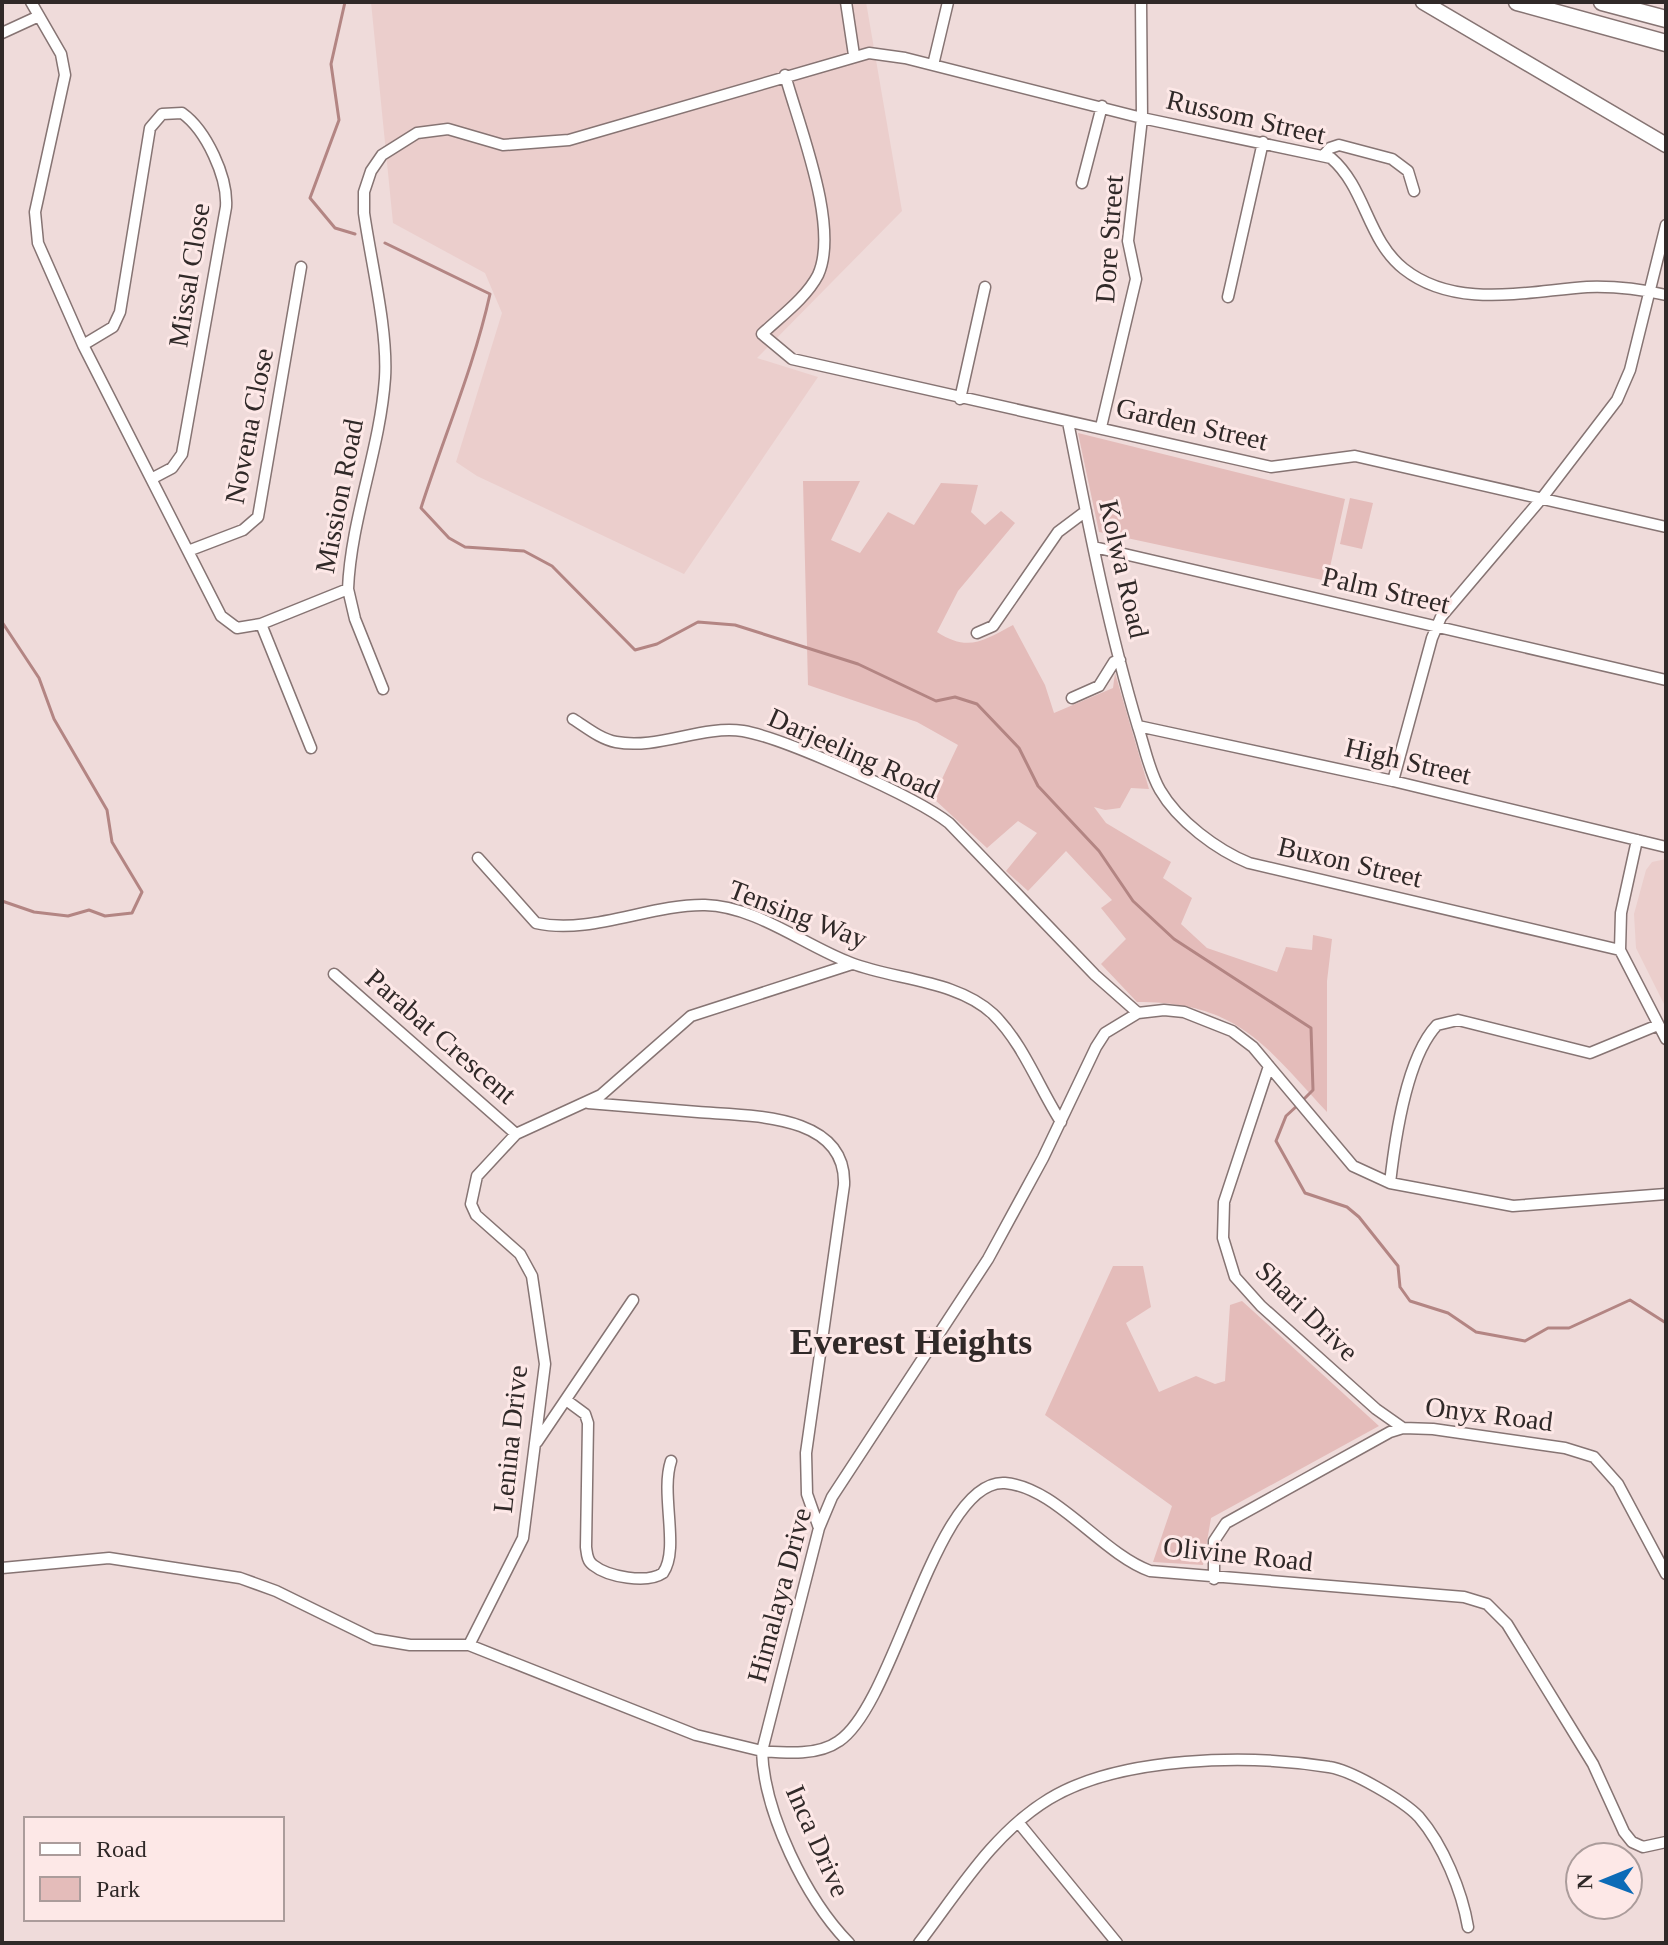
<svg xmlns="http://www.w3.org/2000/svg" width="1668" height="1945" font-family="Georgia,serif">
  <rect width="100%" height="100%" fill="#efdbda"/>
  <path fill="#ebcecc" d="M 371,2 L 866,2 L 902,211 L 757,358 L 818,377 L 684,574 L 477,476 L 456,462 L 502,313 L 485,273 L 393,223 Z
    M 1666,859 L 1666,1008 L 1636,948 L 1634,914 L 1646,870 L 1652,862 Z"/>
  <path fill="#e4bcba" d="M 1078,433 L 1345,499 L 1327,581 L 1099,532 Z
    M 803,481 L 860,481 L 831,540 L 860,553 L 888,512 L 914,525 L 941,483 L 978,485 L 971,512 L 985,525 L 1001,511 L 1015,523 L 958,591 L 937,632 C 968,652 983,641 1013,625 L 1045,685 L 1054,713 L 1113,688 L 1115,673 L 1149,789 L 1131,788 L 1120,808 L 1105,810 L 1094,807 L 1106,823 L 1171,862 L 1163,878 L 1192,898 L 1181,924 L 1207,948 L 1277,972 L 1286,947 L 1312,950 L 1313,935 L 1332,939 L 1327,981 L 1327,1112 C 1264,1044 1237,1002 1137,1002 L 1101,964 L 1126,939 L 1101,908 L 1112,900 L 1066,851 L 1028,891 L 1006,871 L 1037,833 L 1018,821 L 987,848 L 933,798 L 958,745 L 917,722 L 808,685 Z
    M 1350,498 L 1373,503 L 1362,549 L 1340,544 Z
    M 1113,1266 L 1143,1266 L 1151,1307 L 1126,1323 L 1159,1392 L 1196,1376 L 1215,1384 L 1225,1381 L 1230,1305 L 1242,1301 L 1379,1426 L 1211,1518 L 1203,1565 L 1153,1562 L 1172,1506 L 1045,1415 Z"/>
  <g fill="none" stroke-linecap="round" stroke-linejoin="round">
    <path stroke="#b38583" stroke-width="3" d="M 345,2 L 331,64 L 339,120 L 310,198 L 335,228 L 355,234
      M 385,243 L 490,294 C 474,367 444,436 421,508 L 449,538 L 465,547 L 524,551 L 552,566 L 635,650 L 657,644 L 698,622 L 735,625 L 858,664 L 936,701 L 955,697 L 977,704 L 1019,748 L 1038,786 L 1099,851 L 1133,901 L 1174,939 L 1311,1028 L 1313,1090 L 1303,1100
      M 2,622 L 39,678 L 54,719 L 107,810 L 112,842 L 142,892 L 132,913 L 105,916 L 89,910 L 68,916 L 34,912 L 2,901
      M 1298,1105 L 1286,1116 L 1276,1141 L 1305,1193 L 1347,1207 L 1359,1217 L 1398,1266 L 1400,1287 L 1410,1301 L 1448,1313 L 1476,1332 L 1525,1341 L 1548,1328 L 1569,1328 L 1630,1300 L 1666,1323"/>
    <g stroke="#867473" stroke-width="13">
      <path id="street" d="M 31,2 L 61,54 L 65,75 L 35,212 L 38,243 L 83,345 L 221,616 L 237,628 L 261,624 L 348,589 C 351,518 380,450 385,378 C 388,330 371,262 364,213 L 364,192 L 371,171 L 382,155 L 417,133 L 448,129 L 503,145 L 569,140 L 869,53 L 905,58 L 1142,118 L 1331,158 C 1366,188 1367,240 1404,269 C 1456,310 1528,291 1587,287 C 1614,286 1640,289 1666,295
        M 846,2 L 854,55
        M 2,33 L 39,16
        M 933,65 L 948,2
        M 785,75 C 799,126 840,227 818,275 C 806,298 781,316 762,334 L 792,359 L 1271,467 L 1355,456 L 1666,527
        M 1323,156 L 1330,148 L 1339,145 L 1392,159 L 1408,171 L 1414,191
        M 1082,183 L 1102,106
        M 1228,297 L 1263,142
        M 83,345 L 113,327 L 120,312 L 150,128 L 162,114 L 182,113 C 206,130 228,177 226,207 L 182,454 L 172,468 L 153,478
        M 960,399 L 985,287
        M 1068,422 C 1088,523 1108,627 1138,727 C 1145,748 1149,771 1160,790 C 1178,821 1217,850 1249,863 L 1620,950
        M 1101,427 L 1136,279 L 1128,241 L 1142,118 L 1141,2
        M 1094,547 L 1666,680
        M 188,551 L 243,530 L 258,517 L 301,267
        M 348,589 L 355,619 L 383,689
        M 261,624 L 311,748
        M 977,633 L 993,626 L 1058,532 L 1086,511
        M 1072,698 L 1099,686 L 1114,662 L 1120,660
        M 573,719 C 586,727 600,739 616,742 C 658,750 701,725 743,731 C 784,738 916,797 949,823 L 1095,975 L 1138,1013
        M 1138,726 L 1393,781 L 1666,847
        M 1393,781 L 1432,638 L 1441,617 L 1542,498 L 1617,400 L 1630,370 L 1666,225
        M 1637,840 L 1621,913 L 1620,950 L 1666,1039
        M 478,858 L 536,923 C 591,935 650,904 705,905 C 756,906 805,946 851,963 C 895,980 957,980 993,1014 C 1023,1043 1039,1088 1061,1122
        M 334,974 L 516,1134
        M 1269,1066 L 1224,1202 L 1223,1238 L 1235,1277 L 1261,1306 L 1376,1409 L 1403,1428
        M 588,1103 C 625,1106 662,1109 698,1112 C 749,1116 847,1113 844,1185 L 806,1453 L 807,1494 L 819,1528
        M 1390,1183 C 1395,1139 1406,1058 1437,1025 L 1458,1020 L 1590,1053 L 1658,1025
        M 566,1400 L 585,1414 L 588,1423 L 586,1547 C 587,1554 587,1561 593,1565 C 608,1577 647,1584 663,1573 C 680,1549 660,1494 671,1461
        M 537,1442 L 633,1300
        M 2,1568 L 109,1558 L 240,1578 L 276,1591 L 374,1639 L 410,1645 L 469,1645 L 696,1735 L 762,1751 L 819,1528 L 832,1497 L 988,1259 L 1043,1158 L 1096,1047 L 1105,1033 L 1138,1013 L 1164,1010 L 1184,1012 L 1232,1031 L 1253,1047 L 1353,1166 L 1390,1183 L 1513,1206 L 1666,1194
        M 1214,1579 L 1214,1541 L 1226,1523 L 1390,1432 L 1403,1428 L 1433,1429 L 1565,1448 L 1594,1457 L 1618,1484 L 1666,1574
        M 469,1645 L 523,1538 L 545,1364 L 532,1276 L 520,1254 L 476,1215 L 471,1204 L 477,1176 L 516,1134 L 601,1095 L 691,1016 L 852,964
        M 1018,1822 L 1117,1943
        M 849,1943 C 806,1899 764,1813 762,1751 C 786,1753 818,1756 839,1741 C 896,1703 935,1478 1005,1483 C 1056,1487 1101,1553 1150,1571 L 1464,1597 L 1487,1604 L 1507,1624 L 1593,1764 L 1624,1832 L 1632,1842 L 1643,1847 L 1666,1842
        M 919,1943 C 958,1892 993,1833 1049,1799 C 1120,1756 1248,1754 1329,1767 C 1351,1770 1404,1801 1419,1817 C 1443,1845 1462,1891 1468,1927"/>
    </g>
    <g stroke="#867473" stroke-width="17">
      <path id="secondary" d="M 1423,2 L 1666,145"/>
    </g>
    <g stroke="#867473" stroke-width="19">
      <path id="primary" d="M 1517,2 L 1666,43
        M 1602,2 L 1666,19"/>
    </g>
    <use href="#street" stroke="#fff" stroke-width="10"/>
    <use href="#secondary" stroke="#fff" stroke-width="14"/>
    <use href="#primary" stroke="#fff" stroke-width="16"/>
  </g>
  <g text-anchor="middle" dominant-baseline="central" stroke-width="6" stroke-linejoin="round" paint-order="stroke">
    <g font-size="28" fill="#302928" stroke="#fde8e7">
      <text transform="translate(1246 117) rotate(13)">Russom Street</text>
      <text transform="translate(1109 239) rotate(-86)">Dore Street</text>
      <text transform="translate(189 275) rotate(-81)">Missal Close</text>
      <text transform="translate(1192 424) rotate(13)">Garden Street</text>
      <text transform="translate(249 426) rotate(-79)">Novena Close</text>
      <text transform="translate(339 496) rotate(-79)">Mission Road</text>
      <text transform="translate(1124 569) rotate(77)">Kolwa Road</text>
      <text transform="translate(1386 590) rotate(13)">Palm Street</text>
      <text transform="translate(854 753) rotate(24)">Darjeeling Road</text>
      <text transform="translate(1408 761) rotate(13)">High Street</text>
      <text transform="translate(1350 862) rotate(13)">Buxon Street</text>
      <text transform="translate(798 914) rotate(21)">Tensing Way</text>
      <text transform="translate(441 1036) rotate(41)">Parabat Crescent</text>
      <text transform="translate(1307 1311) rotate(44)">Shari Drive</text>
      <text transform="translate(1489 1414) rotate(7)">Onyx Road</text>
      <text transform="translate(510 1439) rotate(-84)">Lenina Drive</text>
      <text transform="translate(1238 1554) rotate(6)">Olivine Road</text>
      <text transform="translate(779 1595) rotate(-75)">Himalaya Drive</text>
      <text transform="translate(818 1841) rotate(66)">Inca Drive</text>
    </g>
    <g font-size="36" font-weight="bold" fill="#302928" stroke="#fde8e7">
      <text x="911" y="1342">Everest Heights</text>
    </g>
  </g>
  <rect width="1668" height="1945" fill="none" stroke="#302928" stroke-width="8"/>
  <rect x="24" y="1817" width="260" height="104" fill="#fde8e7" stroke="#ab9c9b" stroke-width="2"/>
  <rect x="40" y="1843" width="40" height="12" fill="#ffffff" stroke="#ab9c9b" stroke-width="2"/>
  <text x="96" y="1857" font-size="24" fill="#302928">Road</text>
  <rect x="40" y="1877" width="40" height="24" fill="#e4bcba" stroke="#ab9c9b" stroke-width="2"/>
  <text x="96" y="1897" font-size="24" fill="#302928">Park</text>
  <g transform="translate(1604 1881) rotate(269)"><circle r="38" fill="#fde8e7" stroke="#ab9c9b" stroke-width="2"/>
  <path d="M0-6L14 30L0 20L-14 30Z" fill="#0c6bb7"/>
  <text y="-12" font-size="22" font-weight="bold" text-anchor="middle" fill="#302928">N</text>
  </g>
</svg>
